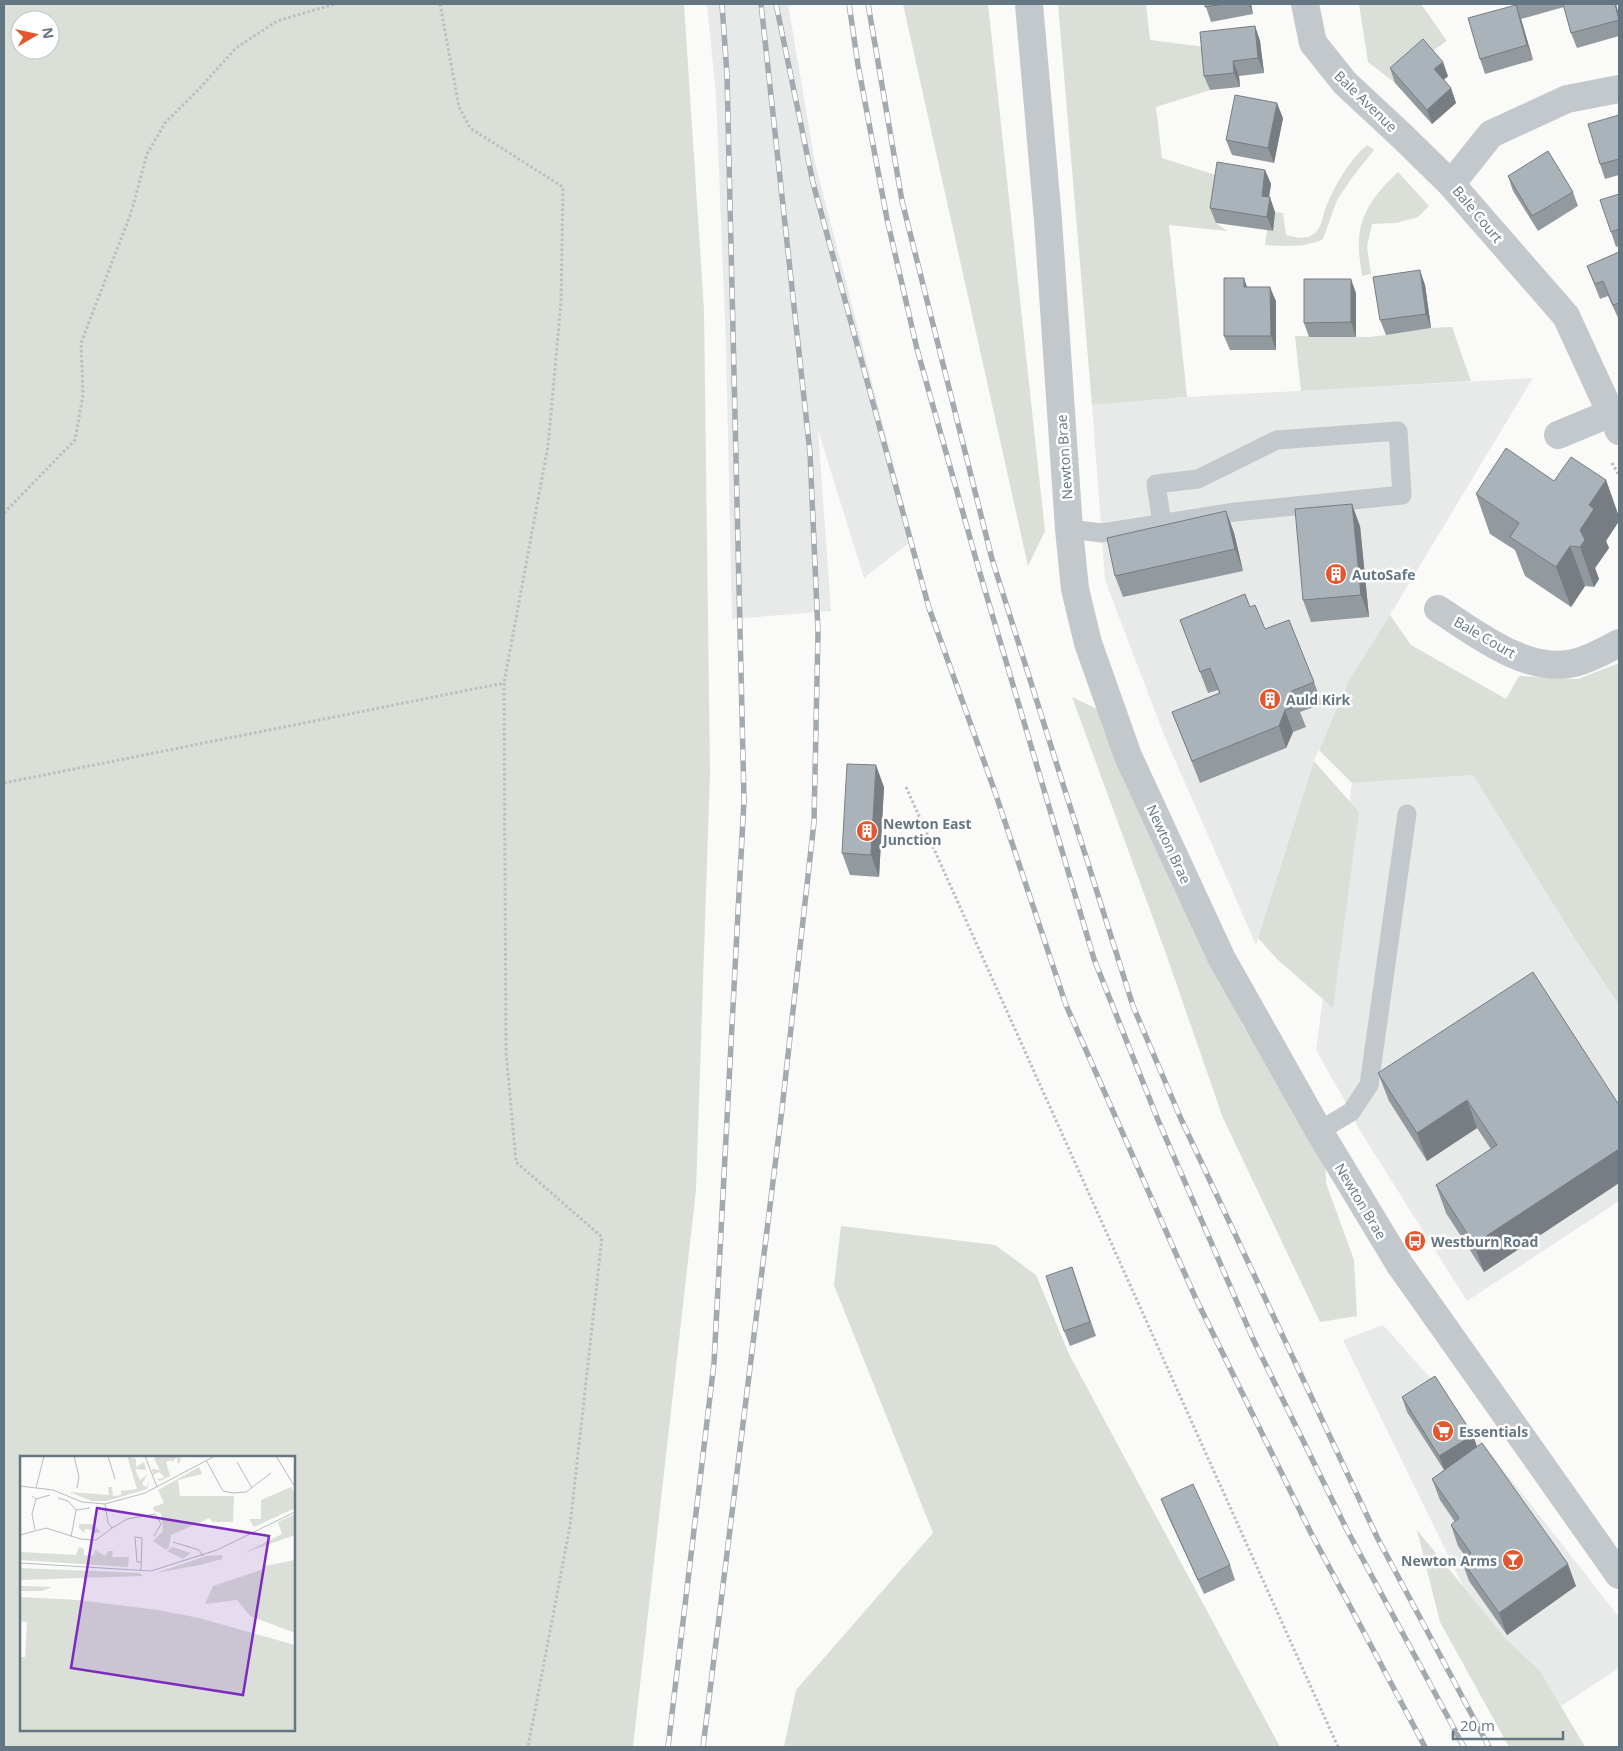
<svg xmlns="http://www.w3.org/2000/svg" width="1623" height="1751" font-family="'Open Sans',sans-serif">
  <rect width="100%" height="100%" fill="#fafaf8"/>
  <path fill="#e8e9e9" d="M 707,4 L 788,4 L 815,163 L 913,540 L 864,578 L 818,430 L 831,611 L 732,619 L 726,344 L 716,95 Z
    M 1533,378 L 1390,615 L 1349,680 L 1314,761 L 1256,945 L 1164,735 L 1105,580 L 1092,405 L 1187,397 Z
    M 1473,775 L 1573,936 L 1619,1005 L 1619,1201 L 1467,1301 L 1359,1129 L 1351,1112 L 1316,1050 L 1352,783 Z
    M 1383,1325 L 1441,1390 L 1619,1617 L 1619,1663 L 1616,1670 L 1561,1706 L 1540,1671 L 1506,1639 L 1464,1588 L 1343,1340 Z"/>
  <path fill="#dadfd7" fill-rule="evenodd" d="M 4,4 L 684,4 L 704,310 L 710,773 L 696,1190 L 633,1747 L 4,1747 ZM 20,20 L 50,20 L 50,50 L 20,50 ZM 21,1457 L 294,1457 L 294,1730 L 21,1730 Z
    M 903,4 L 988,4 L 1045,531 L 1028,566 Z
    M 1058,4 L 1146,4 L 1150,40 L 1205,47 L 1210,90 L 1156,107 L 1162,158 L 1222,177 L 1216,223 L 1227,231 L 1169,225 L 1187,397 L 1092,405 Z
    M 1359,4 L 1421,4 L 1447,41 L 1428,54 L 1395,83 L 1368,62 Z
    M 1367,145 L 1374,150 L 1351,179 L 1337,200 L 1323,239 C 1305,248 1285,246 1265,245 L 1267,230 L 1273,231 L 1275,212 L 1283,213 L 1286,235 C 1296,238 1309,240 1316,232 C 1322,227 1323,214 1326,207 C 1335,185 1349,160 1367,145 Z
    M 1398,172 L 1429,206 L 1418,217 L 1396,223 L 1372,224 L 1367,247 L 1371,274 L 1362,276 C 1361,265 1358,253 1359,241 C 1360,211 1378,191 1398,172 Z
    M 1452,327 L 1471,381 L 1301,391 L 1295,336 L 1371,337 L 1431,328 Z
    M 1390,615 L 1411,645 L 1506,699 L 1519,676 L 1578,679 L 1619,663 L 1619,1005 L 1573,936 L 1473,775 L 1352,783 L 1319,750 L 1349,680 Z
    M 1072,697 L 1097,709 L 1171,874 L 1242,1024 L 1325,1156 L 1326,1183 L 1354,1260 L 1357,1316 L 1320,1322 L 1223,1118 L 1165,951 Z
    M 1314,761 L 1359,812 L 1333,1008 L 1277,959 L 1258,938 Z
    M 841,1226 L 995,1245 L 1036,1275 L 1069,1354 L 1280,1747 L 784,1747 L 796,1690 L 933,1533 L 834,1285 Z
    M 1417,1530 L 1506,1639 L 1540,1671 L 1585,1747 L 1509,1747 L 1440,1622 Z"/>
  <g fill="none" stroke-linecap="round" stroke-linejoin="round">
    <path stroke="#bbbfc2" stroke-width="3" stroke-dasharray="2.5 2.5" stroke-linecap="butt" d="M 440,4 L 459,107 L 470,128 L 563,187 L 561,302 L 548,446 L 504,683
      M 1612,463 L 1619,475
      M 4,513 L 75,440 L 83,395 L 81,343 L 131,213 L 147,154 L 165,123 L 199,89 L 236,48 L 277,21 L 335,4
      M 4,783 L 504,683 L 506,1052 L 516,1162 L 602,1237 L 570,1526 L 528,1747
      M 906,787 L 1338,1747"/>
    <path stroke="#c3c8cc" stroke-width="19" d="M 1069,529 L 1102,533 L 1235,512 L 1402,495 L 1398,431 L 1277,440 L 1198,479 L 1156,484 L 1162,523
      M 1319,1131 L 1351,1112 L 1369,1085 L 1407,814"/>
    <path stroke="#c3c8cc" stroke-width="28" d="M 1305,4 L 1313,43 L 1345,83 L 1403,137 L 1451,184
      M 1619,89 L 1567,99 L 1491,134 L 1451,184 L 1566,316 L 1619,431
      M 1558,435 L 1611,413
      M 1438,609 C 1476,633 1526,674 1574,663 C 1590,659 1605,651 1619,643"/>
    <path stroke="#c3c8cc" stroke-width="28" d="M 1029,4 L 1048,220 L 1069,529 L 1075,589 L 1088,643 L 1128,756 L 1221,957 L 1319,1131 L 1400,1265 L 1619,1575"/>
    <g stroke="#a2aab0" stroke-width="5.5">
      <path id="rail" d="M 776,4 L 813,183 L 929,608 L 995,792 L 1066,1005 L 1196,1299 L 1311,1533 L 1425,1747
        M 849,4 L 858,65 L 887,219 L 917,349 L 979,570 L 1094,959 L 1158,1120 L 1253,1339 L 1347,1530 L 1464,1747
        M 868,4 L 902,201 L 992,559 L 1133,1006 L 1181,1119 L 1378,1539 L 1489,1747
        M 668,1747 L 714,1363 L 744,800 L 727,75 L 722,4
        M 703,1747 L 782,1109 L 814,822 L 818,632 L 810,453 L 761,4"/>
    </g>
    <use href="#rail" stroke="#fff" stroke-width="4" stroke-dasharray="11" stroke-linecap="butt"/>
  </g>
  <path fill="#929a9f" d="M 1205,4 L 1251,4 L 1253,14 L 1211,22 Z
    M 1516,4 L 1616,4 L 1619,16 L 1619,36 L 1577,48 L 1571,33 L 1564,7 L 1521,19 L 1533,60 L 1485,74 L 1480,59 L 1516,5 Z
    M 1255,26 L 1260,41 L 1264,73 L 1239,76 L 1240,87 L 1210,90 L 1204,76 Z
    M 1390,68 L 1448,76 L 1444,80 L 1451,88 L 1456,103 L 1432,124 L 1395,83 Z
    M 1619,115 L 1619,175 L 1605,179 L 1600,164 Z
    M 1283,118 L 1274,163 L 1232,155 L 1226,140 Z
    M 1265,170 L 1271,184 L 1269,197 L 1275,212 L 1273,231 L 1216,223 L 1210,208 Z
    M 1508,176 L 1573,192 L 1578,206 L 1538,231 L 1513,191 Z
    M 1619,194 L 1619,246 L 1616,247 L 1611,232 Z
    M 1619,252 L 1619,320 L 1608,296 L 1600,299 L 1587,266 Z
    M 1425,285 L 1431,328 L 1386,335 L 1380,320 Z
    M 1247,287 L 1276,301 L 1276,350 L 1230,350 L 1224,336 Z
    M 1356,293 L 1356,337 L 1309,337 L 1304,323 Z
    M 1606,480 L 1619,517 L 1619,521 L 1606,541 L 1609,548 L 1595,568 L 1599,579 L 1594,587 L 1585,586 L 1571,607 L 1525,576 L 1515,550 L 1490,534 L 1476,494 L 1554,481 Z
    M 1226,511 L 1234,533 L 1243,571 L 1123,597 L 1115,576 Z
    M 1360,526 L 1369,617 L 1311,622 L 1303,600 Z
    M 1250,607 L 1265,629 L 1314,682 L 1322,704 L 1300,712 L 1306,727 L 1293,732 L 1286,748 L 1200,783 L 1172,712 L 1219,693 L 1218,690 L 1208,693 L 1180,620 Z
    M 884,787 L 879,877 L 850,875 L 842,853 Z
    M 1378,1073 L 1619,1105 L 1619,1183 L 1484,1272 L 1446,1213 L 1436,1185 L 1491,1149 L 1477,1128 L 1427,1161 L 1389,1101 Z
    M 1072,1267 L 1096,1336 L 1070,1346 L 1064,1331 Z
    M 1402,1397 L 1473,1435 L 1477,1447 L 1576,1586 L 1507,1635 L 1469,1581 L 1461,1559 L 1465,1556 L 1458,1546 L 1451,1525 L 1455,1522 L 1440,1500 L 1432,1479 L 1444,1470 L 1407,1412 Z
    M 1161,1499 L 1230,1565 L 1235,1580 L 1204,1594 L 1167,1514 Z"/>
  <path fill="#777d82" d="M 1249,4 L 1251,4 L 1253,14 Z
    M 1615,4 L 1616,4 L 1619,16 L 1619,20 Z
    M 1516,5 L 1521,19 L 1533,60 L 1527,45 Z
    M 1255,26 L 1260,41 L 1264,73 L 1258,58 Z
    M 1233,61 L 1239,76 L 1240,87 L 1234,73 Z
    M 1443,62 L 1448,76 L 1439,84 L 1434,69 Z
    M 1451,88 L 1456,103 L 1432,124 L 1427,110 Z
    M 1277,103 L 1283,118 L 1274,163 L 1268,148 Z
    M 1265,170 L 1271,184 L 1267,210 L 1262,196 Z
    M 1270,197 L 1275,212 L 1273,231 L 1267,217 Z
    M 1420,270 L 1425,285 L 1431,328 L 1426,314 Z
    M 1244,278 L 1249,293 L 1244,287 Z
    M 1351,279 L 1356,293 L 1356,337 L 1351,322 Z
    M 1270,287 L 1276,301 L 1276,350 L 1271,336 Z
    M 1606,480 L 1619,517 L 1619,521 L 1606,541 L 1609,548 L 1595,568 L 1599,579 L 1594,587 L 1580,547 L 1580,530 L 1589,505 Z
    M 1352,504 L 1360,526 L 1369,617 L 1361,595 Z
    M 1226,511 L 1234,533 L 1243,571 L 1235,549 Z
    M 1570,546 L 1585,586 L 1571,607 L 1556,567 Z
    M 1285,710 L 1293,732 L 1286,748 L 1279,726 Z
    M 876,765 L 884,787 L 879,877 L 871,855 Z
    M 1467,1100 L 1477,1128 L 1427,1161 L 1417,1133 Z
    M 1619,1149 L 1619,1183 L 1484,1272 L 1474,1244 Z
    M 1473,1435 L 1478,1450 L 1445,1471 L 1439,1456 Z
    M 1568,1564 L 1576,1586 L 1507,1635 L 1499,1613 Z"/>
  <path fill="#aab3b9" stroke="#777d82" d="M 1205,4 L 1223,4 L 1205,7 Z
    M 1516,4 L 1519,4 L 1516,5 L 1527,45 L 1480,59 L 1468,18 L 1516,5 Z
    M 1563,4 L 1615,4 L 1619,20 L 1571,33 Z
    M 1255,26 L 1258,58 L 1233,61 L 1234,73 L 1204,76 L 1200,32 Z
    M 1423,39 L 1443,62 L 1434,69 L 1451,88 L 1427,110 L 1390,68 Z
    M 1235,95 L 1277,103 L 1268,148 L 1226,140 Z
    M 1619,115 L 1619,159 L 1600,164 L 1588,124 Z
    M 1548,151 L 1573,192 L 1532,216 L 1508,176 Z
    M 1217,162 L 1265,170 L 1262,196 L 1270,197 L 1267,217 L 1210,208 Z
    M 1619,194 L 1619,229 L 1611,232 L 1600,200 Z
    M 1619,252 L 1619,303 L 1613,305 L 1603,281 L 1595,284 L 1587,266 Z
    M 1420,270 L 1426,314 L 1380,320 L 1373,277 Z
    M 1224,278 L 1244,278 L 1244,287 L 1270,287 L 1271,336 L 1224,336 Z
    M 1304,279 L 1351,279 L 1351,322 L 1304,323 Z
    M 1506,448 L 1554,481 L 1571,457 L 1606,480 L 1589,505 L 1594,509 L 1580,530 L 1585,540 L 1580,547 L 1570,546 L 1556,567 L 1510,537 L 1519,523 L 1476,494 Z
    M 1352,504 L 1361,595 L 1303,600 L 1295,509 Z
    M 1226,511 L 1235,549 L 1115,576 L 1107,538 Z
    M 1245,594 L 1250,607 L 1255,605 L 1265,629 L 1289,620 L 1314,682 L 1292,691 L 1298,705 L 1285,710 L 1279,726 L 1192,761 L 1172,712 L 1220,693 L 1210,668 L 1200,672 L 1180,620 Z
    M 847,764 L 876,765 L 871,855 L 842,853 Z
    M 1533,972 L 1619,1105 L 1619,1149 L 1474,1244 L 1436,1185 L 1497,1145 L 1467,1100 L 1417,1133 L 1378,1073 Z
    M 1072,1267 L 1090,1322 L 1064,1331 L 1046,1276 Z
    M 1435,1376 L 1473,1435 L 1439,1456 L 1402,1397 Z
    M 1482,1443 L 1568,1564 L 1499,1613 L 1461,1559 L 1471,1553 L 1451,1525 L 1459,1518 L 1432,1479 Z
    M 1193,1484 L 1230,1565 L 1198,1580 L 1161,1499 Z"/>
  <defs>
    <g id="building-disc" transform="scale(1.125)"><circle r="9.5" fill="#e4572e" stroke="#fff"/><path d="M-4-6H4V6H1V3H-1V6H-4ZM-2.5-4.3h1.7v1.8h-1.7ZM.8-4.3h1.7v1.8H.8ZM-2.5-1h1.7V.8h-1.7ZM.8-1h1.7V.8H.8Z" fill="#fff"/></g>
    <g id="bus-disc" transform="scale(1.125)"><circle r="9.5" fill="#e4572e" stroke="#fff"/><path d="M-5-6H5V4H4V6H2V4H-2V6H-4V4H-5ZM-3.5-4V0h7V-4ZM-3.5 1.2v1.5H-2V1.2ZM2 1.2v1.5H3.5V1.2Z" fill="#fff"/></g>
    <g id="supermarket-disc" transform="scale(1.125)"><circle r="9.5" fill="#e4572e" stroke="#fff"/><path d="M-6-5.5h2.5l.6 2H6L4.5 2H-2.5L-4.4-4H-6ZM-1.5 3.2a1.3 1.3 0 1 0 .1 0ZM3 3.2a1.3 1.3 0 1 0 .1 0Z" fill="#fff"/></g>
    <g id="bar-disc" transform="scale(1.125)"><circle r="9.5" fill="#e4572e" stroke="#fff"/><path d="M-6-5H6L.8 .8V4.5H3.5V6h-7V4.5H-.8V.8Z" fill="#fff"/></g>
  </defs>
  <g fill-rule="evenodd">
    <use href="#building-disc" x="1336" y="574"/>
    <use href="#building-disc" x="1270" y="699"/>
    <use href="#building-disc" x="867" y="831"/>
    <use href="#bus-disc" x="1415" y="1241"/>
    <use href="#supermarket-disc" x="1443" y="1431"/>
    <use href="#bar-disc" x="1513" y="1560"/>
  </g>
  <g text-anchor="middle" dominant-baseline="central" stroke-width="5" stroke-linejoin="round" paint-order="stroke">
    <g font-size="14" fill="#657683" stroke="#fff">
      <text transform="translate(1366 101) rotate(44)">Bale Avenue</text>
      <text transform="translate(1478 214) rotate(50)">Bale Court</text>
      <text transform="translate(1064 457) rotate(-94)">Newton Brae</text>
      <text transform="translate(1485 637) rotate(30)">Bale Court</text>
      <text transform="translate(1169 844) rotate(65)">Newton Brae</text>
      <text transform="translate(1361 1201) rotate(59)">Newton Brae</text>
    </g>
    <g font-size="14" font-weight="bold" fill="#657683" stroke="#fff" text-anchor="start">
      <text x="1352" y="574">AutoSafe</text>
      <text x="1286" y="699">Auld Kirk</text>
      <text x="883" y="823">Newton East<tspan x="883" dy="16">Junction</tspan></text>
      <text x="1431" y="1241">Westburn Road</text>
      <text x="1459" y="1431">Essentials</text>
      <text x="1497" y="1560" text-anchor="end">Newton Arms</text>
    </g>
  </g>
  <g transform="translate(20 1456)">
    <rect width="275" height="275" fill="#fafaf8"/>
    <path d="M 107,0 L 116,3 L 116,11 L 124,6 L 126,14 L 115,13 L 120,24 L 127,19 L 122,28 L 126,31 L 130,25 L 127,33 L 87,45 L 72,45 L 49,36 L 89,39 L 88,31 L 92,31 L 93,40 L 101,39 L 101,35 L 117,33 ZM 136,0 L 159,0 L 161,4 L 158,9 L 157,1 L 152,6 L 151,4 L 146,6 L 150,20 L 140,25 L 137,23 L 144,22 L 143,19 L 139,16 L 133,19 L 132,13 L 140,14 L 134,3 ZM 179,11 L 182,18 L 158,24 L 160,40 L 214,40 L 213,66 L 192,66 L 190,62 L 151,79 L 149,91 L 146,94 L 133,85 L 143,75 L 141,57 L 134,55 L 133,51 L 144,47 L 138,34 ZM 271,31 L 275,38 L 275,52 L 234,71 L 229,63 L 241,63 L 241,44 ZM 275,58 L 275,79 L 224,97 L 262,78 L 258,66 ZM 59,68 L 72,68 L 81,76 L 73,78 L 73,74 L 65,73 L 64,77 L 59,72 ZM 59,91 L 64,93 L 64,99 L 73,100 L 75,94 L 85,100 L 88,95 L 93,95 L 92,101 L 109,101 L 108,111 L 0,104 L 0,96 L 56,99 ZM 152,91 L 171,97 L 163,103 L 147,95 ZM 202,99 L 202,103 L 180,109 L 136,117 L 186,100 ZM 275,104 L 275,177 L 230,160 L 217,144 L 185,148 L 193,130 L 244,113 L 244,110 ZM 0,112 L 120,117 L 123,120 L 0,124 ZM 0,130 L 3,130 L 32,131 L 22,135 L 0,135 ZM 0,141 L 58,144 L 138,154 L 179,162 L 275,189 L 275,275 L 0,275 L 0,201 L 5,201 L 7,166 L 0,165 Z" fill="#dadfd7"/>
    <path fill="none" stroke="#b5bdc2" stroke-width="1" d="M 54,0 L 59,21 L 57,32M 88,0 L 95,23M 125,0 L 137,31M 256,0 L 275,31M 186,4 L 203,35 L 213,37 L 226,36 L 251,17M 217,6 L 232,32M 0,30 L 33,34 L 62,46 L 85,48 L 125,37 L 195,0M 16,32 L 24,0M 12,40 L 16,43 L 30,39M 38,42 L 48,45 L 56,54 L 70,52M 85,48 L 88,67 L 92,72 L 107,63 L 135,58 L 141,68 L 134,80M 15,74 L 12,58 L 16,43M 0,79 L 26,72 L 61,83 L 76,84 L 92,72M 51,81 L 56,54M 153,86 L 179,94 L 183,100M 0,107 L 131,115 L 197,94 L 275,56M 120,115 L 121,112 L 122,82 L 115,81 L 117,106 L 121,106"/>
    <path fill="#7b2cbf" fill-opacity="0.15" stroke="#7b2cbf" stroke-width="2.5" d="M 77,52 L 249,80 L 223,239 L 51,212 Z"/>
    <rect width="275" height="275" fill="none" stroke="#657683" stroke-width="2.5"/>
  </g>
  <rect width="1623" height="1751" fill="none" stroke="#657683" stroke-width="10"/>
  <g transform="translate(35 35) rotate(81)"><circle r="24" fill="#ffffff" stroke="#c1c8cd"/>
  <path d="M0-4L9 19L0 12L-9 19Z" fill="#e4572e"/>
  <text y="-8" font-size="14" font-weight="bold" text-anchor="middle" fill="#657683">N</text>
  </g>
  <path d="M1453 1731v8h110v-8" fill="none" stroke="#657683" stroke-width="2.5"/>
  <text x="1460" y="1731" font-size="15" fill="#657683" stroke="#ffffff" stroke-width="4" paint-order="stroke">20 m</text>
</svg>
